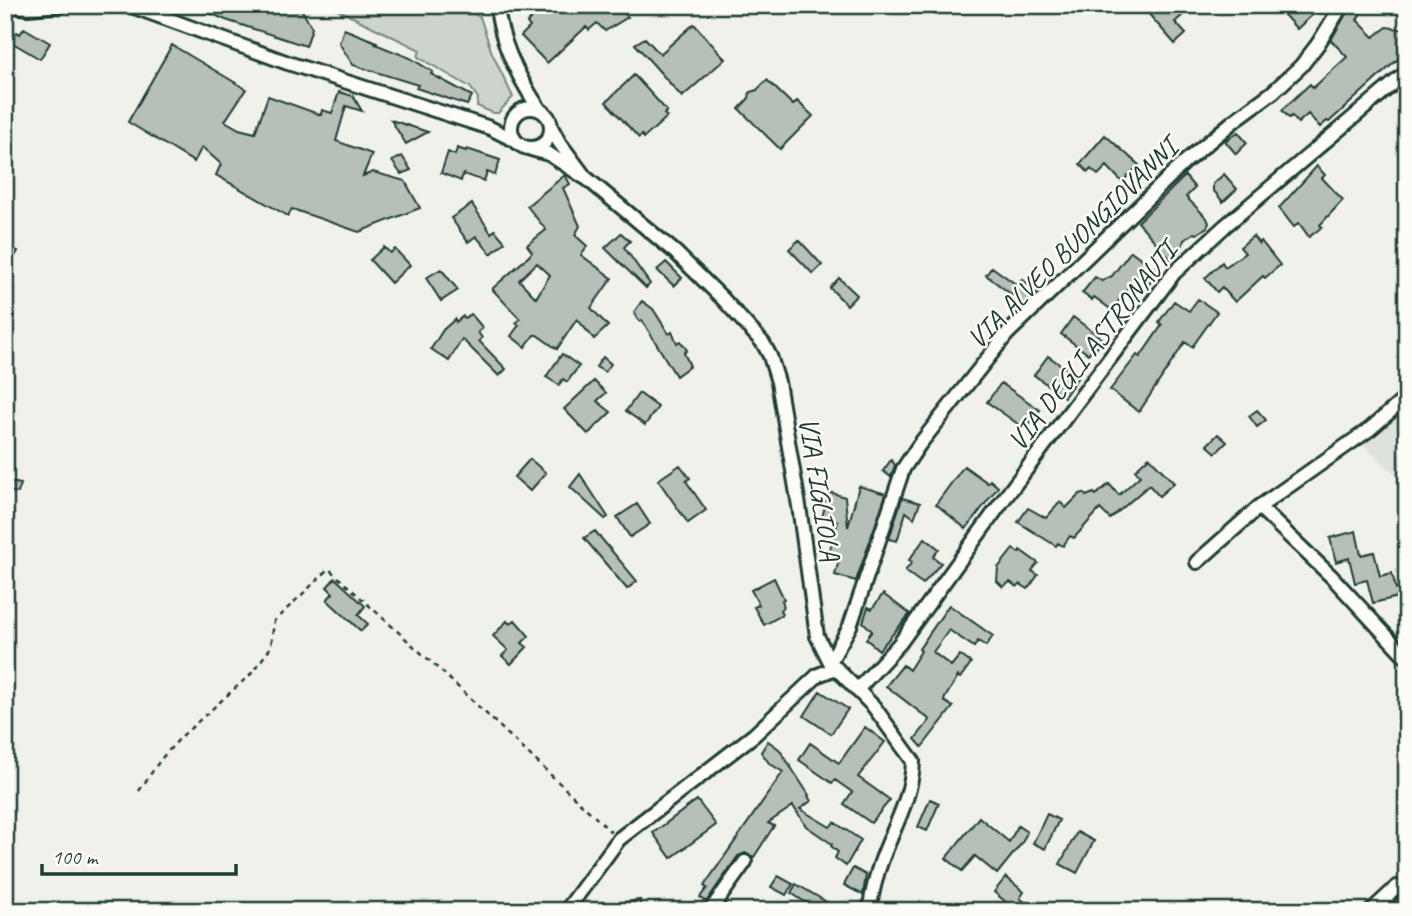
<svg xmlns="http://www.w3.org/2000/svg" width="1412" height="916" font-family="Caveat,sans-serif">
  <rect width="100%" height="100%" fill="#f0f1eb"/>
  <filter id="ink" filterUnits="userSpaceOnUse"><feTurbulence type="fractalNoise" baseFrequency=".0143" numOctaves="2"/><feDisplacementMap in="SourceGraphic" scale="14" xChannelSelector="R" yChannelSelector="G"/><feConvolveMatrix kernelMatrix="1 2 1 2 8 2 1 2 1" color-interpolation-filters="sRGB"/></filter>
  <g filter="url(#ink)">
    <path fill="#dfe2dc" d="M 1407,406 L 1407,413 L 1398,424 L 1395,437 L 1397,450 L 1407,470 L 1407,485 L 1362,444 Z"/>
    <path fill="#cdd3cd" stroke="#768880" stroke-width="2" d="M 328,5 L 456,5 L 480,17 L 492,53 L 513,97 L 498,113 L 493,113 L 477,106 L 478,98 L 470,87 L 418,57 L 420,50 Z"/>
    <path fill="#b6bfb8" stroke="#1f3d34" stroke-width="2" fill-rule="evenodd" d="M 191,5 L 299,5 L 312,28 L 306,46 L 226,20 Z
      M 545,5 L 615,5 L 628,17 L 605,31 L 597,23 L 589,30 L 586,27 L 547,63 L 521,36 L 530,27 L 527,23 Z
      M 1155,5 L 1194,5 L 1175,22 L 1186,34 L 1175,44 L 1147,12 Z
      M 1275,5 L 1323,5 L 1297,29 Z
      M 1351,5 L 1365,5 L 1357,20 L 1374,37 L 1387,27 L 1407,30 L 1407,51 L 1329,122 L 1327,121 L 1320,127 L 1308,114 L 1298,123 L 1292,116 L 1289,118 L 1282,110 L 1310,84 L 1313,88 L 1347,57 L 1331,40 Z
      M 694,24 L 725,59 L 682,97 L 635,44 L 645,38 L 660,54 Z
      M 24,28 L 50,43 L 40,59 L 11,42 L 17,32 L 20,34 Z
      M 344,29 L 377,42 L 375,44 L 410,58 L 433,72 L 431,74 L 472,96 L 467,105 L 416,88 L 418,85 L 353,65 L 339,43 Z
      M 172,45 L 246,89 L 225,121 L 239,129 L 255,133 L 268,96 L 321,115 L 322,110 L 332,113 L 339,92 L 353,96 L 362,111 L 346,106 L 336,141 L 372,154 L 363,176 L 373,172 L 405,181 L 420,208 L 359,232 L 292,209 L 288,216 L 216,175 L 221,164 L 202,147 L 194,162 L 128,122 Z
      M 634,75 L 667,111 L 664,114 L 667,117 L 644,138 L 642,135 L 639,138 L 606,102 Z
      M 767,80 L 793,105 L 797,101 L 813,116 L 780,149 L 739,109 L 749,98 L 750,92 L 757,90 Z
      M 391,120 L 428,132 L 406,144 Z
      M 1238,132 L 1247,143 L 1236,154 L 1225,141 Z
      M 1105,135 L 1139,165 L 1122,182 L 1107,166 L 1098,175 L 1091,169 L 1088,172 L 1080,164 Z
      M 457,148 L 466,151 L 467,149 L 500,160 L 495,175 L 487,172 L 484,181 L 463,174 L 461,181 L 441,173 L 448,152 L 455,155 Z
      M 402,156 L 411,170 L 401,174 L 392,161 Z
      M 1317,166 L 1325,175 L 1322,178 L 1343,200 L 1320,225 L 1322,227 L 1309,237 L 1299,223 L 1294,227 L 1279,208 Z
      M 1224,174 L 1237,189 L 1223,202 L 1213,190 L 1213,184 Z
      M 565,175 L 570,184 L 563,188 L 580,226 L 575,235 L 587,246 L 581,255 L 612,278 L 591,308 L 608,326 L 594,339 L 577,319 L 557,349 L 537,335 L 534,335 L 525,347 L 511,336 L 519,325 L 516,323 L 520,319 L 492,289 L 529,256 L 532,252 L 527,245 L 546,230 L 527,206 ZM 537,263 L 550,275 L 536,298 L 519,280 Z
      M 1185,176 L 1195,188 L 1186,197 L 1207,218 L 1209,223 L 1207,227 L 1197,234 L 1194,233 L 1184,240 L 1182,247 L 1170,259 L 1138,222 Z
      M 472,204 L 491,233 L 495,230 L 505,242 L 491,254 L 476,236 L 468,242 L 451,218 Z
      M 621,233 L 630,241 L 624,247 L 650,284 L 646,288 L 605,248 Z
      M 1253,236 L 1259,244 L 1261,241 L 1280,265 L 1265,278 L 1263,276 L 1235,302 L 1222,287 L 1217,292 L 1205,278 L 1222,262 L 1225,267 L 1245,253 L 1240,247 Z
      M 799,240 L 822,265 L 813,274 L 789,249 Z
      M 5,246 L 18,251 L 13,260 L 5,257 Z
      M 384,247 L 390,253 L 395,249 L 410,265 L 391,283 L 370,260 Z
      M 1131,251 L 1158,271 L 1145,290 L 1133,281 L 1112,310 L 1094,297 L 1092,300 L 1082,293 L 1095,277 L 1102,281 L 1112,276 Z
      M 666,262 L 682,278 L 674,286 L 657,270 Z
      M 992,267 L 1017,285 L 1022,279 L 1038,292 L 1025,305 L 986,275 Z
      M 441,269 L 458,290 L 441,301 L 426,278 Z
      M 839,278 L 857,295 L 847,305 L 830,288 Z
      M 1198,299 L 1217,312 L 1192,347 L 1185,342 L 1139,412 L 1110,390 L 1137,355 L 1140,357 L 1162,325 L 1159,322 L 1174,301 L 1189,311 Z
      M 642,301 L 653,309 L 669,334 L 672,332 L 677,343 L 680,341 L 687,350 L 684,353 L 690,366 L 676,376 L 642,320 L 640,322 L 634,312 Z
      M 471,314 L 483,328 L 478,332 L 482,338 L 479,341 L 506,369 L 499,376 L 462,339 L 449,361 L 431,349 L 443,330 L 455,319 L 456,322 L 463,316 L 465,318 Z
      M 1073,317 L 1103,339 L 1096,349 L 1094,347 L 1088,354 L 1061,334 Z
      M 562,354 L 579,366 L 567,382 L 563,379 L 559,385 L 546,377 Z
      M 1048,356 L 1078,377 L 1064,397 L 1034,375 Z
      M 603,357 L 611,364 L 605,372 L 596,367 Z
      M 594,381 L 606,393 L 597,401 L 611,412 L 588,434 L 564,409 Z
      M 1001,383 L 1040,410 L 1025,429 L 987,402 Z
      M 639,393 L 658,407 L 645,425 L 626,411 Z
      M 1257,410 L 1266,420 L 1257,427 L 1249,416 Z
      M 1218,434 L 1227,442 L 1216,453 L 1207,445 Z
      M 1149,457 L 1174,483 L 1159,496 L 1149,485 L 1110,519 L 1100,509 L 1074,538 L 1070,536 L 1063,546 L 1058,543 L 1056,546 L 1018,522 L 1028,508 L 1046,518 L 1060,502 L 1066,508 L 1080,494 L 1084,493 L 1086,496 L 1094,493 L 1096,495 L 1109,484 L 1119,495 L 1140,476 L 1135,470 Z
      M 530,459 L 546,473 L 530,491 L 514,477 Z
      M 891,460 L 895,465 L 891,477 L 883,471 Z
      M 680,465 L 690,478 L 686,481 L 706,510 L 688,523 L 658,480 Z
      M 964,466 L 988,483 L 990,480 L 998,487 L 966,529 L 936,504 Z
      M 580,474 L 608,517 L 605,519 L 570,487 Z
      M 5,481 L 21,484 L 18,493 L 5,491 Z
      M 859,486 L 886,494 L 856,581 L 835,575 L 840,556 L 829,553 L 838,521 L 822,517 L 829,492 L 845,497 L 848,527 Z
      M 902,498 L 920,503 L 914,518 L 906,512 L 897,541 L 889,539 Z
      M 637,504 L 650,524 L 630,537 L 617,517 Z
      M 595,531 L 637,581 L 627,589 L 584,538 Z
      M 1356,531 L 1361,555 L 1374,552 L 1380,576 L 1392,573 L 1396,589 L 1407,581 L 1407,614 L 1398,597 L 1373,603 L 1367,580 L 1355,583 L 1349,558 L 1336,562 L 1330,538 Z
      M 925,538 L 939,549 L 933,557 L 941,563 L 923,584 L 905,571 L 912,562 L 909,560 Z
      M 1013,549 L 1019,553 L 1020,550 L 1038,563 L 1032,571 L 1038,575 L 1028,589 L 1020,584 L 1017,587 L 1010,582 L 1003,587 L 997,581 L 998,568 Z
      M 335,578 L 365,606 L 358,615 L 368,624 L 361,631 L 327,600 L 333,593 L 327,587 Z
      M 774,578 L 784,599 L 782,600 L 784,607 L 780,610 L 782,615 L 764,625 L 754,607 L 759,605 L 751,590 Z
      M 883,594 L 910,614 L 879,650 L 866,639 L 872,631 L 863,622 L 868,607 L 872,609 Z
      M 949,605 L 993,636 L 986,646 L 978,641 L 974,647 L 949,630 L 933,652 L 951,666 L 960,655 L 971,663 L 960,678 L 958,676 L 945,698 L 944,701 L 953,707 L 922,747 L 915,739 L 930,720 L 886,686 L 903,665 L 909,670 L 921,651 L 919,649 Z
      M 515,620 L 529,636 L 522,643 L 527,647 L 511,664 L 502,656 L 508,650 L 493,636 L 507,621 L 510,624 Z
      M 820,691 L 848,709 L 831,734 L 804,716 Z
      M 865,727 L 885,742 L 858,777 L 890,800 L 871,823 L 844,804 L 852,792 L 835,780 L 832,783 L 799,760 L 810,743 L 839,763 Z
      M 768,741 L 779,749 L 809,795 L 808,796 L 811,801 L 800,809 L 830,827 L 834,822 L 861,840 L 846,866 L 835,858 L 838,852 L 831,846 L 832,844 L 806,826 L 793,806 L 768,823 L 774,826 L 754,857 L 745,853 L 738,856 L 706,902 L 700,897 L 707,888 L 704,886 L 783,772 L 769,763 L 761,752 Z
      M 930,799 L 939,803 L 927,831 L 918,827 Z
      M 697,800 L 716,825 L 671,858 L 653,833 Z
      M 1047,814 L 1059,820 L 1045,849 L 1033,843 Z
      M 979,817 L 1009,842 L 1018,826 L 1027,832 L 1022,843 L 997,874 L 975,856 L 962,871 L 946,858 Z
      M 1077,832 L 1094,841 L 1077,873 L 1060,864 Z
      M 853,868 L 866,875 L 863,895 L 844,885 Z
      M 778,876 L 793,884 L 786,895 L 771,887 Z
      M 1006,877 L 1024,892 L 1020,898 L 1035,911 L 1000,911 L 1007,903 L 994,892 Z
      M 796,884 L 830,904 L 827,911 L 809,911 L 811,906 L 791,893 Z
      M 1398,898 L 1405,911 L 1384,911 Z
      M 640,900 L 641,911 L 611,911 L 610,904 Z"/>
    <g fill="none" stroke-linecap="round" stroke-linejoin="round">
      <g stroke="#1f3d34" stroke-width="18">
        <path id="minor" d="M 8,5 L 28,8 L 60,5
          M 129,5 L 288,63 L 490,128 L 514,140
          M 497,5 C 500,43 519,79 540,110
          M511 128a20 20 0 1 1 40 0a20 20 0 1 1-40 0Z
          M 551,127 L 559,142 L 585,177 L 675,252 L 722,298 L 763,343 L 770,356 L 778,382 L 799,506 L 817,636 L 830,662 L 874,707 L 913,761 C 912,798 893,828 881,862 C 875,878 872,894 869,911
          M 531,149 L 549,154 L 584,177
          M 1259,507 L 1332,577 L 1407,658
          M 1197,562 L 1259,507 L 1370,429 L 1407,397
          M 830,662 L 850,626 L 903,469 L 919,445 L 1007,334 L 1186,161 L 1235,120 L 1273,92 L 1301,66 L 1318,44 L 1342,5
          M 857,690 L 900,643 L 1004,499 L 1174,273 L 1225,226 L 1407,72
          M 566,911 L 619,839 L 754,735 L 818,675 L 836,668
          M 710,911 L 745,862
          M 1371,911 L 1397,887"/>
      </g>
      <path stroke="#1f3d34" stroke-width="2.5" stroke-dasharray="5 5" stroke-linecap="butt" d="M 139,791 L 161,759 L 181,737 L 252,673 L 271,647 L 274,621 L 329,569 L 440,670 L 611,832"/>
      <use href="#minor" stroke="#fdfcf7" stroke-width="12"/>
    </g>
  </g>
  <g text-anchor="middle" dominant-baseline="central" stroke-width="5" stroke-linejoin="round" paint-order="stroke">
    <g font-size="28" fill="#1f3d34" stroke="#fdfcf7">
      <text transform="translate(1072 243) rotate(-45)">VIA ALVEO BUONGIOVANNI</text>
      <text transform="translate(1092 346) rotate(-52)">VIA DEGLI ASTRONAUTI</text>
      <text transform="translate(820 489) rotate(81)">VIA FIGLIOLA</text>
    </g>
  </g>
  <rect width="1412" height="916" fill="none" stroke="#fdfcf7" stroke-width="28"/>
  <rect x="14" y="14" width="1384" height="888" fill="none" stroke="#1f3d34" stroke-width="2.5" filter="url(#ink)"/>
  <path d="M42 864v10h194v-10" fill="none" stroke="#1f3d34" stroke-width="3.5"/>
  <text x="52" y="864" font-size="21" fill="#1f3d34" stroke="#fdfcf7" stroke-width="5" paint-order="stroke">100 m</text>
</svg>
